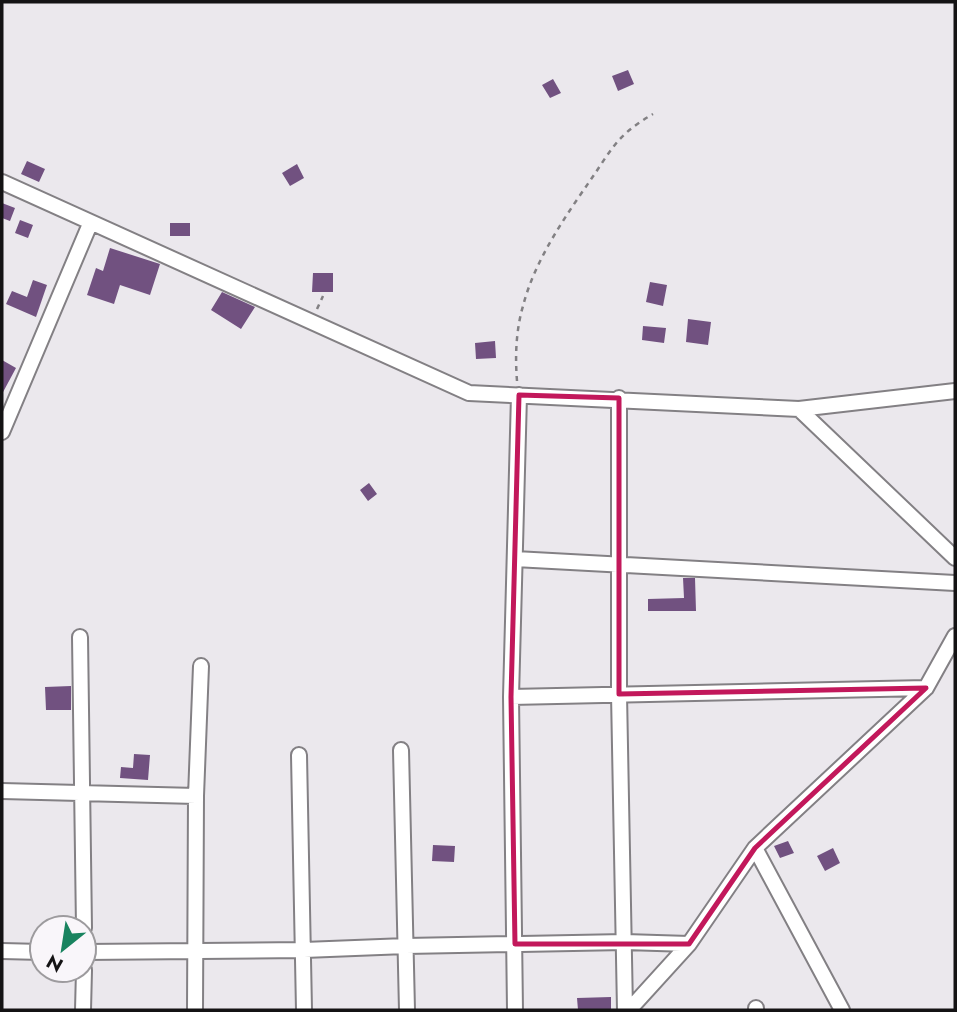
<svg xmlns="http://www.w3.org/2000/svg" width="957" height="1012" font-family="Jost,sans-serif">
  <rect width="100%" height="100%" fill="#ebe8ed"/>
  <path fill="#715180" d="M 628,70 L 634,84 L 618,91 L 612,76 Z
    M 553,79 L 561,93 L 550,98 L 542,85 Z
    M 27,161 L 45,169 L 39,182 L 21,174 Z
    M 297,164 L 304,178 L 290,186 L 282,173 Z
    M 2,203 L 15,208 L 10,221 L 2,218 Z
    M 20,220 L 33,225 L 28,238 L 15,233 Z
    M 170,223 L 190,223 L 190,236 L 170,236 Z
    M 110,248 L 160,264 L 150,295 L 120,285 L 114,304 L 87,295 L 96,268 L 103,271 Z
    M 313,273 L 333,273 L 333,292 L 312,292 Z
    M 33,280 L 47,285 L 36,317 L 6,304 L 12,291 L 27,297 Z
    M 650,282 L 667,285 L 663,306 L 646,302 Z
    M 222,292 L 255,307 L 241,329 L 211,310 Z
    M 688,319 L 711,322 L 708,345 L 686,342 Z
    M 643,326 L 666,328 L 664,343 L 642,340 Z
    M 495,341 L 496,358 L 476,359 L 475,343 Z
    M 2,360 L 16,368 L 2,394 Z
    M 369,483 L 377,494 L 368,501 L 360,490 Z
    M 683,578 L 695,578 L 696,611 L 648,611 L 648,599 L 684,598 Z
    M 71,686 L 71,710 L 46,710 L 45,687 Z
    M 134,754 L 150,755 L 148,780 L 120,778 L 121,767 L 133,768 Z
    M 788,841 L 794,853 L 780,858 L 774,846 Z
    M 433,845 L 455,846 L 454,862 L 432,861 Z
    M 833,848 L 840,863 L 825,871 L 817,856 Z
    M 611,997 L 611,1010 L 578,1010 L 577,998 Z"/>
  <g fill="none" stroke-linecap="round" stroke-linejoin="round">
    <g stroke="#838084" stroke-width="18">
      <path id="minor" d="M 2,182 L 469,393 L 799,409 L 955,391
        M 619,398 L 619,694 L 625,1010
        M 799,409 L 955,558
        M 2,432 L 90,224
        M 515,559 L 955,583
        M 80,637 L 84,928
        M 511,697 L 926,688
        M 401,750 L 407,1010
        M 299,755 L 304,1010
        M 2,791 L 196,796
        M 755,848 L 842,1010
        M 2,951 L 42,952
        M 84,952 L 304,950 L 406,946 L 625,942 L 689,944
        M 83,1010 L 84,970
        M 195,1010 L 196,796 L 201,666
        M 515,1010 L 511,697 L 519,395
        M 629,1010 L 689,944 L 755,848 L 926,688 L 955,636
        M 756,1010 L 756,1008"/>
    </g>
    <path stroke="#828083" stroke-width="2.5" stroke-dasharray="5 5" stroke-linecap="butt" d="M 317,309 L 323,296
      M 517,381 C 515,356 516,330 523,306 C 535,259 567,214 594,175 C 602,163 610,150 619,140 C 629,129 641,121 653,114"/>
    <use href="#minor" stroke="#fff" stroke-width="14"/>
  </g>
  <path fill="none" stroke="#c2185b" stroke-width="5" stroke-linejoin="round" d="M 519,395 L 619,398 L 619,694 L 926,688 L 755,848 L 689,944 L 515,944 L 511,697 Z"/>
  <rect width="957" height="1012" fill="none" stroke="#141314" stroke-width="7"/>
  <g transform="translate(63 949) rotate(210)"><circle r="33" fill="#f9f6fa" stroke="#9d9b9e" stroke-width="2"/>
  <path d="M0-5L12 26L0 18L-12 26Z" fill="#19835f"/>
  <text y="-10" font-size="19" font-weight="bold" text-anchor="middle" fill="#141314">N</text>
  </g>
</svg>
